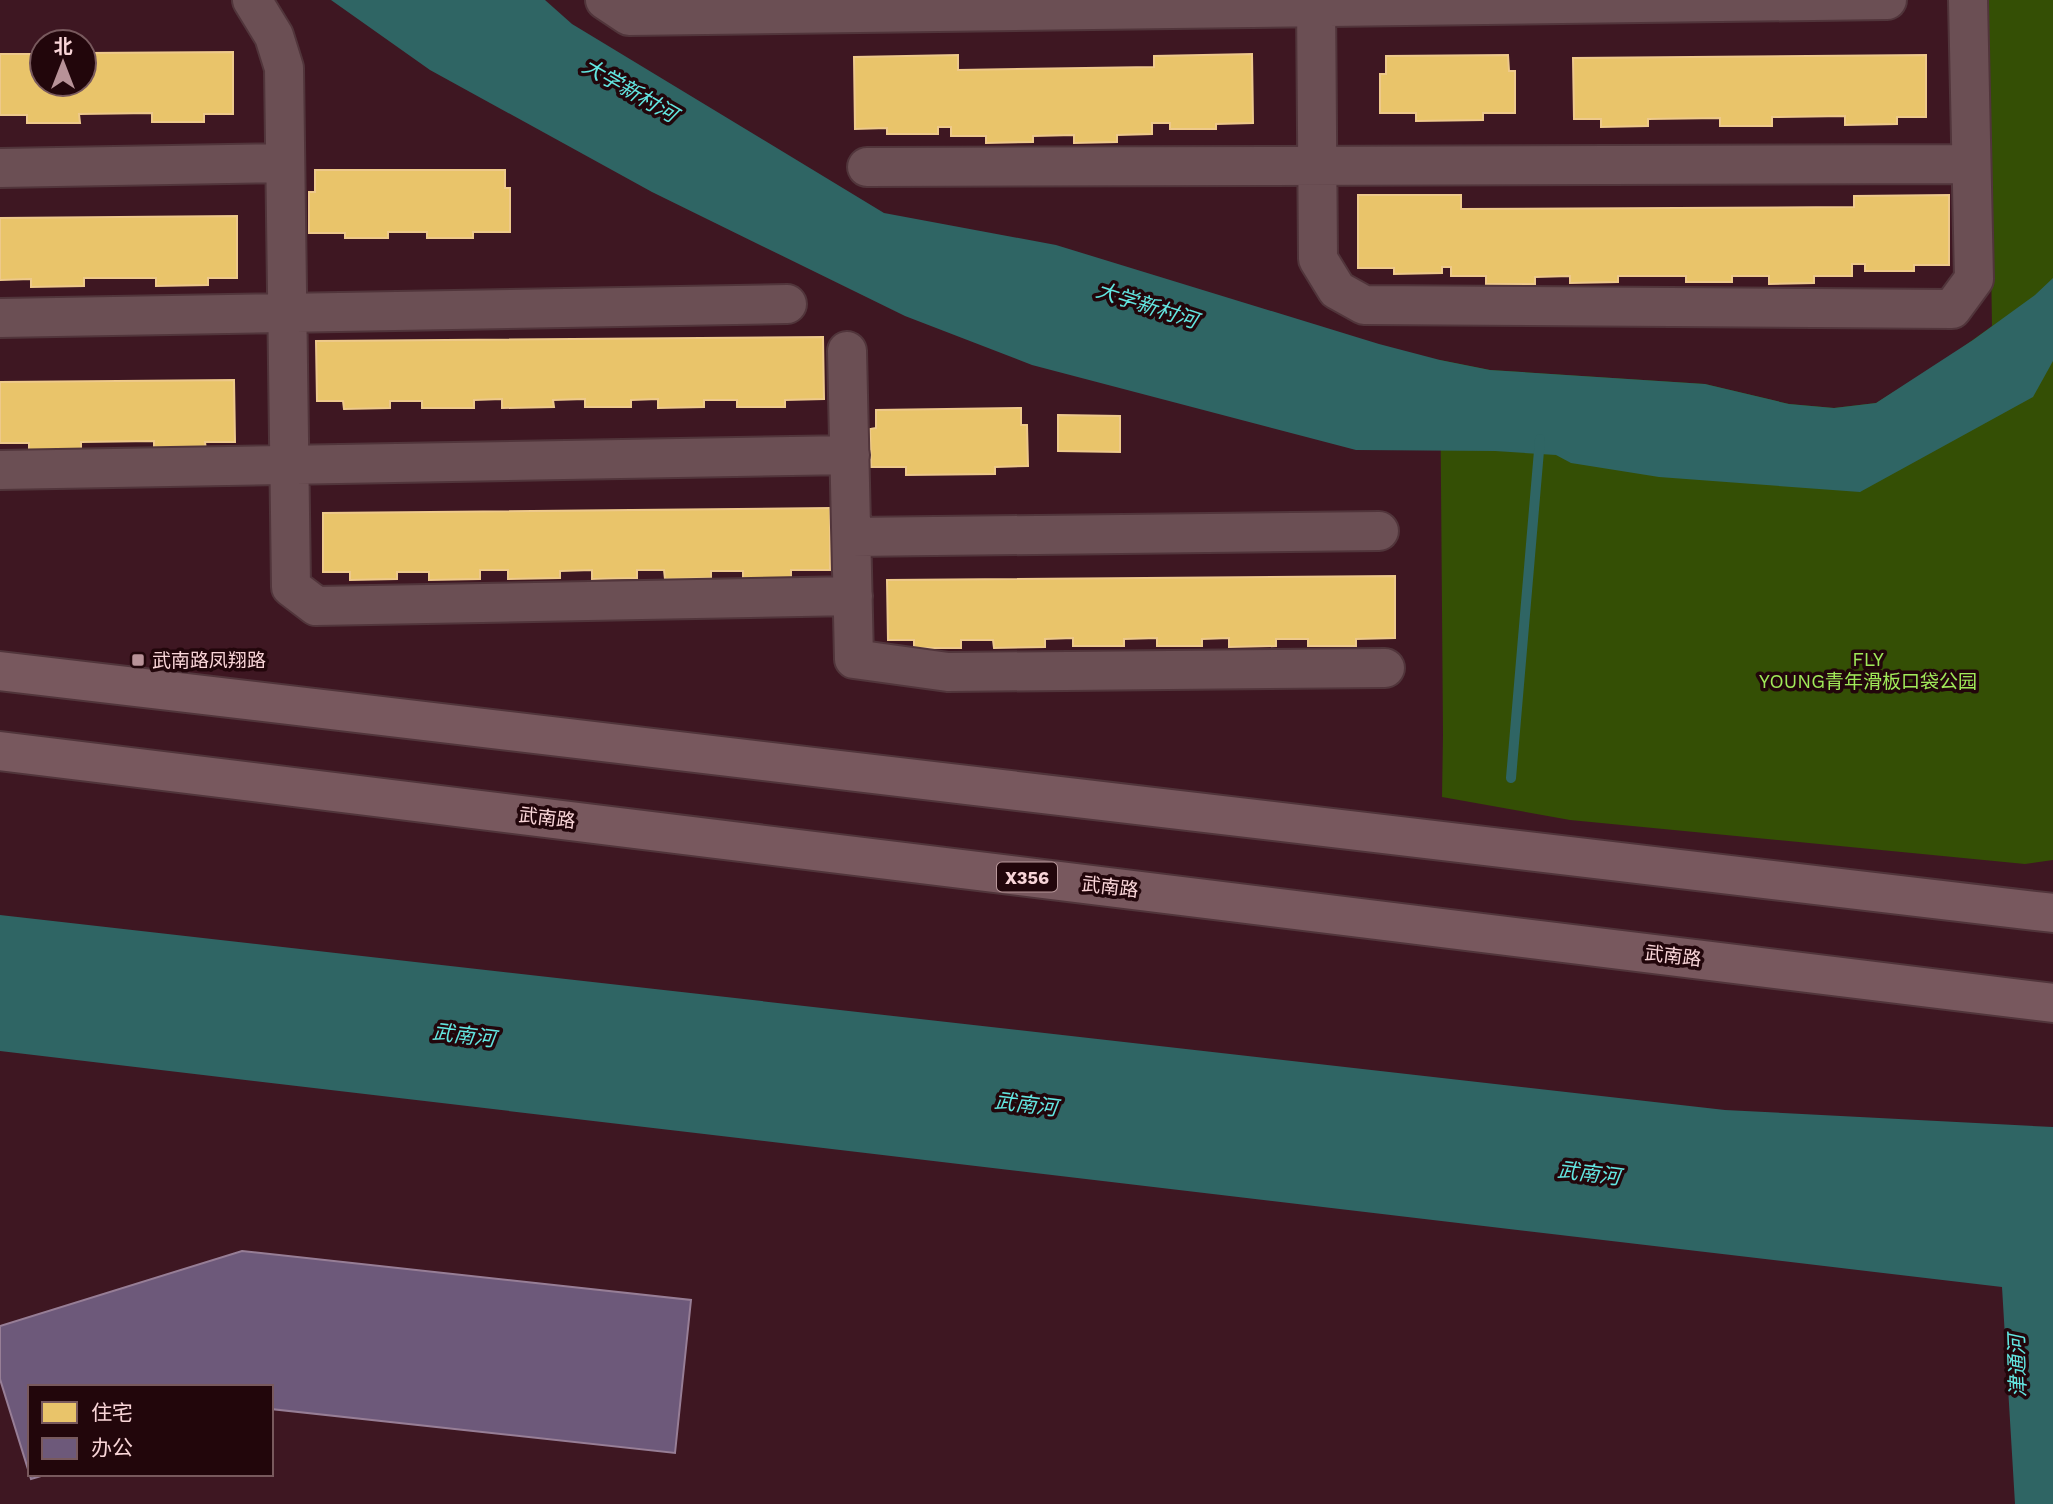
<svg xmlns="http://www.w3.org/2000/svg" width="2053" height="1504" font-family="'Work Sans','Noto Sans SC',sans-serif">
  <rect width="100%" height="100%" fill="#3e1722"/>
  <path fill="#344f05" d="M 1987,0 L 2053,0 L 2053,860 L 2025,864 L 1570,820 L 1442,797 L 1443,735 L 1440,360 L 1490,370 L 1705,384 L 1789,404 L 1834,408 L 1876,403 L 1945,360 L 1992,326 Z"/>
  <path fill="#2f6564" d="M 331,0 L 545,0 L 572,24 L 884,213 L 1056,245 L 1379,344 L 1440,360 L 1490,370 L 1705,384 L 1789,404 L 1834,408 L 1876,403 L 1973,340 L 2035,295 L 2053,278 L 2053,361 L 2033,397 L 1860,492 L 1659,477 L 1571,463 L 1556,455 L 1495,451 L 1356,450 L 1032,365 L 905,316 L 652,192 L 430,70 Z
    M 0,915 L 1725,1110 L 2053,1127 L 2053,1504 L 2015,1504 L 2002,1287 L 0,1051 Z"/>
  <path fill="#e9c46a" stroke="#eec98b" stroke-width="2" d="M 233,52 L 233,114 L 204,114 L 204,122 L 152,122 L 152,113 L 79,114 L 80,123 L 27,123 L 27,115 L 0,115 L 0,54 L 42,54 L 42,84 L 84,84 L 84,53 Z
    M 1252,54 L 1253,123 L 1216,124 L 1216,129 L 1170,129 L 1170,123 L 1152,123 L 1152,134 L 1117,135 L 1117,142 L 1074,143 L 1074,135 L 1033,136 L 1033,142 L 986,143 L 986,136 L 951,136 L 951,127 L 938,127 L 938,134 L 887,134 L 887,128 L 855,129 L 854,57 L 958,55 L 958,70 L 1154,67 L 1154,56 Z
    M 1508,55 L 1509,71 L 1515,71 L 1515,113 L 1483,113 L 1483,120 L 1416,121 L 1416,113 L 1380,113 L 1380,74 L 1386,74 L 1386,56 Z
    M 1926,55 L 1926,117 L 1897,117 L 1897,124 L 1845,125 L 1845,116 L 1772,117 L 1772,126 L 1720,126 L 1720,118 L 1648,119 L 1648,126 L 1601,127 L 1601,119 L 1574,119 L 1573,58 Z
    M 315,170 L 505,170 L 505,188 L 510,188 L 510,232 L 473,232 L 473,238 L 427,238 L 427,232 L 388,232 L 388,238 L 345,238 L 345,233 L 309,233 L 309,192 L 315,192 Z
    M 1358,195 L 1461,195 L 1461,209 L 1854,207 L 1854,196 L 1949,195 L 1949,265 L 1914,265 L 1914,271 L 1865,271 L 1865,264 L 1852,264 L 1852,276 L 1814,276 L 1814,283 L 1769,284 L 1769,276 L 1732,276 L 1732,282 L 1686,282 L 1686,276 L 1618,276 L 1618,282 L 1570,283 L 1570,276 L 1535,277 L 1535,284 L 1486,284 L 1486,276 L 1451,276 L 1451,267 L 1442,267 L 1442,273 L 1394,274 L 1394,268 L 1358,268 Z
    M 237,216 L 237,278 L 208,278 L 208,285 L 156,286 L 156,278 L 84,278 L 84,286 L 31,287 L 31,279 L 0,280 L 0,218 Z
    M 823,337 L 824,399 L 785,400 L 785,407 L 737,407 L 737,400 L 704,400 L 704,407 L 658,408 L 658,399 L 631,400 L 631,407 L 585,407 L 585,399 L 553,400 L 554,407 L 502,408 L 502,399 L 474,400 L 474,408 L 422,408 L 422,401 L 390,401 L 390,408 L 344,409 L 343,401 L 317,401 L 316,341 Z
    M 234,380 L 235,442 L 205,442 L 206,450 L 154,450 L 154,441 L 81,442 L 81,451 L 29,451 L 29,443 L 0,443 L 0,382 Z
    M 1021,408 L 1021,425 L 1027,425 L 1028,466 L 995,467 L 995,474 L 906,475 L 906,467 L 871,467 L 870,429 L 876,428 L 876,410 Z
    M 1058,415 L 1120,416 L 1120,452 L 1058,451 Z
    M 830,508 L 830,570 L 791,570 L 791,578 L 743,579 L 743,571 L 711,571 L 711,578 L 665,579 L 664,570 L 637,570 L 637,578 L 592,579 L 592,570 L 560,571 L 560,578 L 508,579 L 508,570 L 480,570 L 480,579 L 429,580 L 429,572 L 397,572 L 397,579 L 350,580 L 350,572 L 323,572 L 323,513 Z
    M 1395,576 L 1395,638 L 1356,639 L 1356,646 L 1308,646 L 1308,639 L 1276,639 L 1276,646 L 1229,647 L 1229,638 L 1202,639 L 1202,646 L 1157,646 L 1157,638 L 1124,639 L 1124,646 L 1073,646 L 1073,638 L 1045,639 L 1045,647 L 994,648 L 993,640 L 961,640 L 961,648 L 914,648 L 914,640 L 888,640 L 887,580 Z"/>
  <path fill="#6d597a" stroke="#977e96" stroke-width="2" d="M 242,1251 L 691,1300 L 675,1453 L 271,1409 L 271,1387 L 30,1387 L 30,1474 L 48,1474 L 31,1479 L 0,1379 L 0,1326 Z"/>
  <g fill="none" stroke-linecap="round" stroke-linejoin="round">
    <path stroke="#2f6564" stroke-width="10" d="M 1511,778 L 1540,439"/>
    <g stroke="#51353b" stroke-width="42">
      <path id="minor" d="M 252,0 L 274,36 L 284,68 L 291,587 L 316,606 L 853,596
        M 605,0 L 629,16 L 1887,0
        M 1316,0 L 1318,259 L 1337,290 L 1364,305 L 1952,309 L 1974,279 L 1968,0
        M 867,167 L 1971,164
        M 0,168 L 285,163
        M 0,318 L 787,304
        M 847,351 L 854,659 L 948,672 L 1385,668
        M 0,470 L 850,455
        M 852,537 L 1379,531"/>
    </g>
    <g stroke="#51353b" stroke-width="42">
      <path id="major" d="M 0,671 L 2053,913
        M 0,751 L 2053,1003"/>
    </g>
    <use href="#minor" stroke="#6b4f54" stroke-width="38"/>
    <use href="#major" stroke="#78585e" stroke-width="38"/>
  </g>
  <rect fill="#b89298" stroke="#22060b" stroke-width="2.5" x="131" y="653" width="14" height="14" rx="3.5"/>
  <g text-anchor="middle" dominant-baseline="central" stroke-width="7" stroke-linejoin="round" paint-order="stroke">
    <rect fill="#22060b" stroke="#b8979a" stroke-width="2" x="997" y="862.5" width="60" height="29" rx="5"/>
    <g font-size="18" font-weight="bold" fill="#f9d5d8">
      <text x="1027" y="877">X356</text>
    </g>
    <g font-size="19" fill="#a0ea59" stroke="#22060b">
      <text x="1868" y="659">FLY<tspan x="1868" dy="22">YOUNG青年滑板口袋公园</tspan></text>
    </g>
    <g font-size="19" fill="#f9d5d8" stroke="#22060b" text-anchor="start">
      <text x="152" y="660">武南路凤翔路</text>
    </g>
    <g font-size="19" fill="#f9d5d8" stroke="#22060b">
      <text transform="translate(547 818) rotate(7)">武南路</text>
      <text transform="translate(1110 887) rotate(7)">武南路</text>
      <text transform="translate(1673 956) rotate(7)">武南路</text>
    </g>
    <g font-size="21" font-style="italic" fill="#63e6e1" stroke="#22060b">
      <text transform="translate(630 90) rotate(30)">大学新村河</text>
      <text transform="translate(1147 305) rotate(18)">大学新村河</text>
      <text transform="translate(464 1035) rotate(7)">武南河</text>
      <text transform="translate(1026 1104) rotate(7)">武南河</text>
      <text transform="translate(1589 1173) rotate(7)">武南河</text>
      <text transform="translate(2017 1366) rotate(-92)">津通河</text>
    </g>
  </g>
  <rect x="28" y="1385" width="245" height="91" fill="#22060b" stroke="#78595d" stroke-width="2"/>
  <rect x="42" y="1402" width="35" height="21" fill="#e9c46a" stroke="#78595d" stroke-width="2"/>
  <text x="91" y="1420" font-size="21" fill="#f9d5d8">住宅</text>
  <rect x="42" y="1438" width="35" height="21" fill="#6d597a" stroke="#78595d" stroke-width="2"/>
  <text x="91" y="1455" font-size="21" fill="#f9d5d8">办公</text>
  <g transform="translate(63 63)"><circle r="33" fill="#22060b" stroke="#78595d" stroke-width="2"/>
  <path d="M0-5L12 26L0 18L-12 26Z" fill="#b89298"/>
  <text y="-10" font-size="19" font-weight="bold" text-anchor="middle" fill="#f9d5d8">北</text>
  </g>
</svg>
